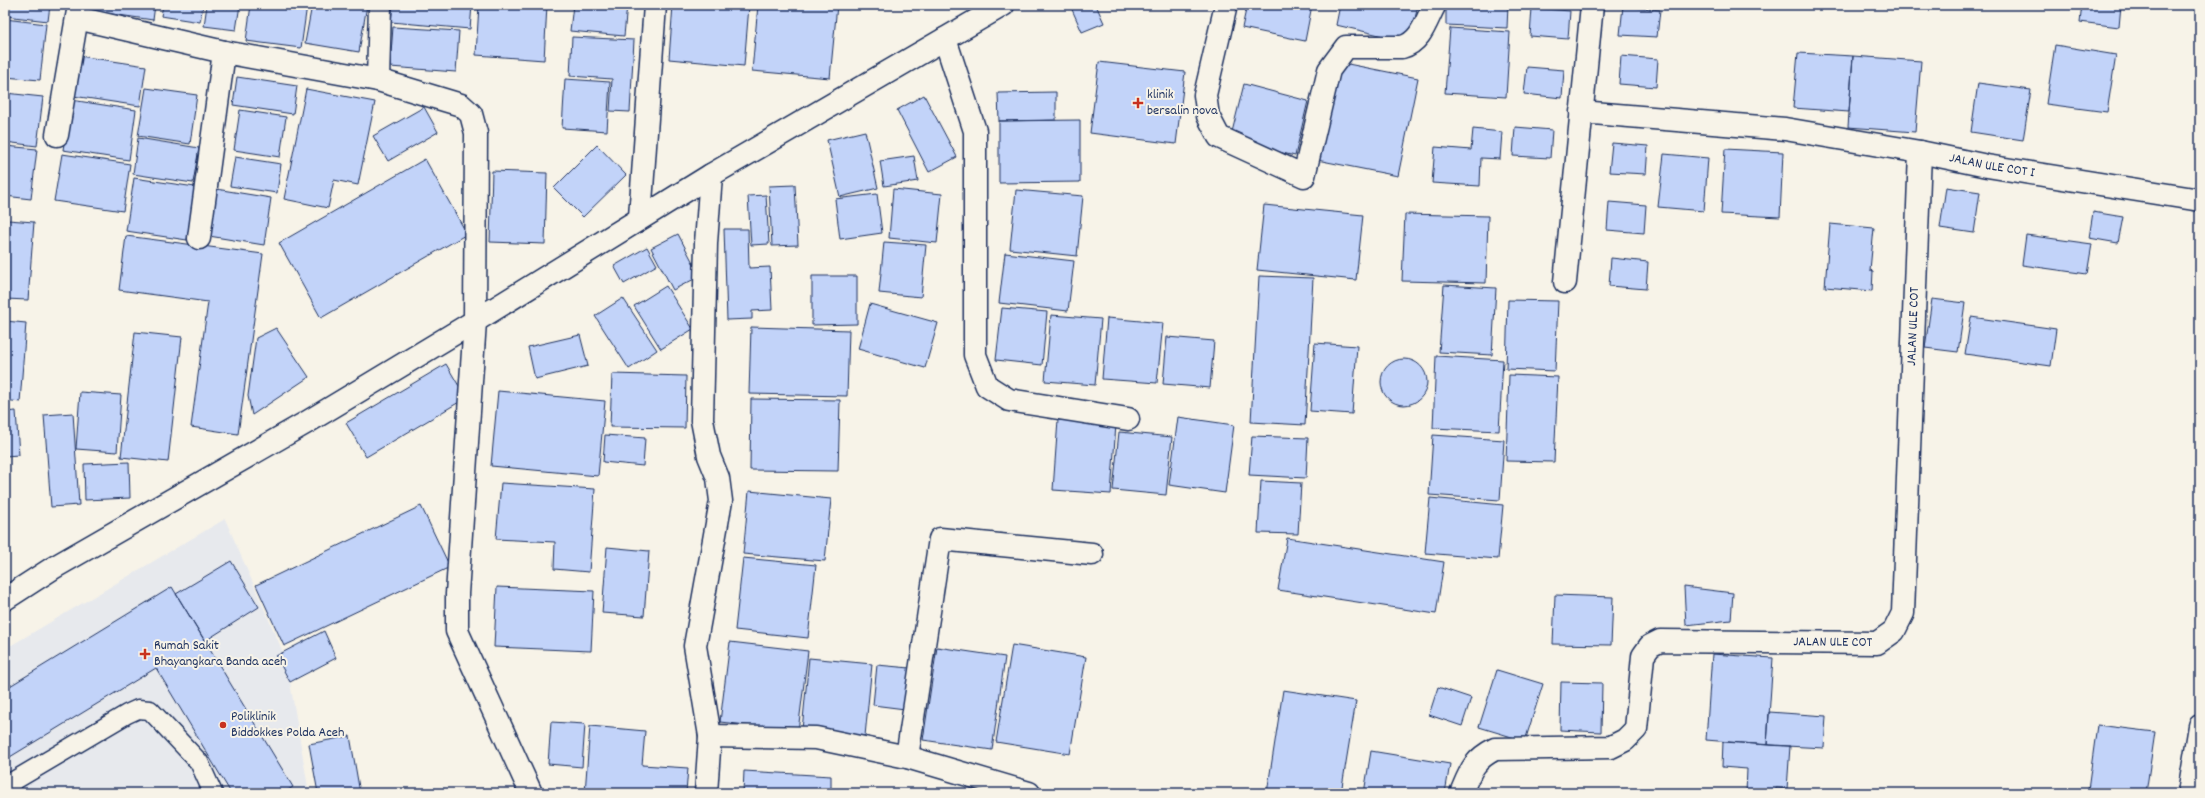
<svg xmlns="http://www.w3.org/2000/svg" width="2205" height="798" font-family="Dekko,sans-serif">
  <rect width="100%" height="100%" fill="#f7f3e8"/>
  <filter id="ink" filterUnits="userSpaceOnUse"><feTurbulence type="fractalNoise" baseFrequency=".025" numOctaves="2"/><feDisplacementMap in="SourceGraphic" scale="8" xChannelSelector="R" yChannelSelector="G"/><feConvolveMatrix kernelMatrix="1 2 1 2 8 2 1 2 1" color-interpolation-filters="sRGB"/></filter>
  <g filter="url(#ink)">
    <path fill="#e7e9ed" d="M 225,519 L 286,659 L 309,793 L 5,793 L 5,649 Z"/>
    <path fill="#c2d3f9" stroke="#1b2f5e" d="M 5,5 L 50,5 L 48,21 L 5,16 Z
      M 92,5 L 155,5 L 153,20 L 91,11 Z
      M 163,5 L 203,5 L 200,22 L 161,16 Z
      M 207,5 L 240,5 L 236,30 L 204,26 Z
      M 251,5 L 307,5 L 301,48 L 246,41 Z
      M 312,5 L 367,5 L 359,52 L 305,43 Z
      M 393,5 L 472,5 L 470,29 L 391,22 Z
      M 479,5 L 547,5 L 544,60 L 476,55 Z
      M 573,5 L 627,5 L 624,36 L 570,31 Z
      M 673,5 L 749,6 L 744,66 L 669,59 Z
      M 758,5 L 837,5 L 830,78 L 752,71 Z
      M 1070,5 L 1096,5 L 1104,23 L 1082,32 Z
      M 1247,5 L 1312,5 L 1305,41 L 1242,28 Z
      M 1340,5 L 1418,5 L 1410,42 L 1336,25 Z
      M 1446,5 L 1508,5 L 1507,28 L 1446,25 Z
      M 2082,5 L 2121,5 L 2119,27 L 2080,22 Z
      M 1623,6 L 1660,10 L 1657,37 L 1620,35 Z
      M 1532,8 L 1570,11 L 1568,39 L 1530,36 Z
      M 5,19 L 46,24 L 40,80 L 5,77 Z
      M 393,27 L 459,31 L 456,72 L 390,67 Z
      M 1450,28 L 1510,32 L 1506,97 L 1445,93 Z
      M 572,37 L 634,40 L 630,112 L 610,111 L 612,79 L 570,76 Z
      M 2055,45 L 2116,55 L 2107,112 L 2046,104 Z
      M 1798,53 L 1853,56 L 1849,112 L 1793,108 Z
      M 79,56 L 146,66 L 140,106 L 73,96 Z
      M 1621,56 L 1658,59 L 1656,87 L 1619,84 Z
      M 1853,56 L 1921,61 L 1915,132 L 1848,127 Z
      M 1099,62 L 1185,72 L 1176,144 L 1090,133 Z
      M 1338,62 L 1418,78 L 1398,176 L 1317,160 Z
      M 1527,67 L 1564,70 L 1562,98 L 1524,94 Z
      M 237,77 L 297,86 L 293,114 L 233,105 Z
      M 565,79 L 610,82 L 607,131 L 562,128 Z
      M 1978,83 L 2031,90 L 2023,140 L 1971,132 Z
      M 1244,84 L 1308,101 L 1295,156 L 1230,140 Z
      M 146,88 L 197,95 L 190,144 L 138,136 Z
      M 306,89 L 375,102 L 358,185 L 334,180 L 328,208 L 284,199 Z
      M 1056,92 L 1056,120 L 999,121 L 998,93 Z
      M 5,93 L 43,97 L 37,146 L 5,142 Z
      M 924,95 L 957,157 L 929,172 L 897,110 Z
      M 71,100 L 136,110 L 129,160 L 63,150 Z
      M 424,107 L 438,132 L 388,161 L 373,136 Z
      M 240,110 L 286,117 L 280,157 L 234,150 Z
      M 1080,120 L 1080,182 L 999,183 L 999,121 Z
      M 1515,127 L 1552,130 L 1550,158 L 1513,156 Z
      M 1473,129 L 1502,132 L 1500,159 L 1481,158 L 1480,186 L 1432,183 L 1435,147 L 1471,150 Z
      M 865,131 L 878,188 L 840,197 L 827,140 Z
      M 138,138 L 199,148 L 193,183 L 133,174 Z
      M 1612,143 L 1648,146 L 1646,174 L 1609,172 Z
      M 597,145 L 626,175 L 583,217 L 554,188 Z
      M 5,146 L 37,149 L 31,199 L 5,196 Z
      M 1725,149 L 1783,152 L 1780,217 L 1721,214 Z
      M 62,154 L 130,164 L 123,211 L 54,201 Z
      M 1664,154 L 1708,158 L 1704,211 L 1658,207 Z
      M 914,156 L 918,181 L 884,186 L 880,161 Z
      M 235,157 L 281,164 L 277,193 L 230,186 Z
      M 425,159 L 467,234 L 321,318 L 279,243 Z
      M 492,171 L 547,173 L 545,244 L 490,242 Z
      M 134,178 L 195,187 L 187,240 L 126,231 Z
      M 795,185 L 798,245 L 772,246 L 769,186 Z
      M 1946,187 L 1980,192 L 1974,233 L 1940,228 Z
      M 216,189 L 271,198 L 264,245 L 209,236 Z
      M 893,189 L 942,194 L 937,243 L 889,238 Z
      M 1016,190 L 1083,196 L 1077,256 L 1010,249 Z
      M 877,194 L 882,233 L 840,239 L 835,199 Z
      M 766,195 L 769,244 L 751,245 L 748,196 Z
      M 1609,202 L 1646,205 L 1644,233 L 1607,230 Z
      M 1264,205 L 1363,215 L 1356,280 L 1257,270 Z
      M 2093,212 L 2123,217 L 2118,243 L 2089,238 Z
      M 1405,214 L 1488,216 L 1486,283 L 1402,281 Z
      M 8,220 L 34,222 L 28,300 L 5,299 Z
      M 1830,224 L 1874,228 L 1870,270 L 1873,271 L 1872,291 L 1825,287 Z
      M 724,229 L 748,229 L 749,268 L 770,267 L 772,310 L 752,311 L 752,319 L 727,320 Z
      M 678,234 L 700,276 L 673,290 L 651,248 Z
      M 2026,235 L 2092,244 L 2087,274 L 2022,265 Z
      M 126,236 L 263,254 L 238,434 L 191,427 L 208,302 L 119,290 Z
      M 884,242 L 926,245 L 921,297 L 879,293 Z
      M 647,247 L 657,265 L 624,284 L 614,266 Z
      M 1005,253 L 1074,261 L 1068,311 L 999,303 Z
      M 1611,258 L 1648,262 L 1646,289 L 1609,286 Z
      M 812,276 L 857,276 L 857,324 L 812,325 Z
      M 1259,276 L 1313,278 L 1305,425 L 1251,422 Z
      M 1444,285 L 1496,288 L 1492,355 L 1439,352 Z
      M 666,286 L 693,329 L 661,349 L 634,306 Z
      M 623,298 L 657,350 L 629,369 L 595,316 Z
      M 1932,299 L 1965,303 L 1958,352 L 1925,348 Z
      M 1508,300 L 1558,301 L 1555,371 L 1506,369 Z
      M 870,304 L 938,323 L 925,368 L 858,349 Z
      M 1002,308 L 1047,312 L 1042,365 L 996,360 Z
      M 1051,315 L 1101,319 L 1095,385 L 1045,381 Z
      M 1971,317 L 2056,329 L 2051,366 L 1965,354 Z
      M 1107,318 L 1163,323 L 1157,383 L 1102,379 Z
      M 5,321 L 26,323 L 20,402 L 5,400 Z
      M 751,327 L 849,330 L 847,396 L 749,394 Z
      M 276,328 L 309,377 L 252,415 L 248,396 L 256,338 Z
      M 135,332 L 182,337 L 168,462 L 121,457 Z
      M 580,335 L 588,366 L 535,379 L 528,347 Z
      M 1167,337 L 1214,341 L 1210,388 L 1163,384 Z
      M 1315,343 L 1357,346 L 1352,414 L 1310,411 Z
      M 1436,356 L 1503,360 L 1499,431 L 1433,428 Z
      M1381 382a23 23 0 1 1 46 0a23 23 0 1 1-46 0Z
      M 446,364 L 466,398 L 366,457 L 346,423 Z
      M 612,374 L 686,376 L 685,428 L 610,427 Z
      M 1509,375 L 1558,377 L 1554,462 L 1506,461 Z
      M 498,391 L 605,401 L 598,476 L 491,466 Z
      M 80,392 L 121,395 L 117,452 L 76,449 Z
      M 751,399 L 840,400 L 838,471 L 750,470 Z
      M 16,411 L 19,455 L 5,456 L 5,412 Z
      M 73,413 L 79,505 L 51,507 L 44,415 Z
      M 1178,417 L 1234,425 L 1225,493 L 1169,485 Z
      M 1058,420 L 1116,424 L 1111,494 L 1053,490 Z
      M 1119,432 L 1172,437 L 1166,495 L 1113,490 Z
      M 605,435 L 645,438 L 643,466 L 603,462 Z
      M 1433,435 L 1504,440 L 1500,500 L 1429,495 Z
      M 1252,436 L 1308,438 L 1306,478 L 1249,475 Z
      M 129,462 L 130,498 L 85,500 L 84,464 Z
      M 1261,481 L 1301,483 L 1298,534 L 1258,533 Z
      M 501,483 L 595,489 L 589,572 L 554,569 L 555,542 L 496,539 Z
      M 749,491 L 831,499 L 825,561 L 743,554 Z
      M 1430,498 L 1503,505 L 1498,559 L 1425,553 Z
      M 421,506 L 450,567 L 284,646 L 256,585 Z
      M 1287,538 L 1444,562 L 1436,614 L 1278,590 Z
      M 607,547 L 649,551 L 644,616 L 602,613 Z
      M 743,558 L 816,565 L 808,638 L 735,630 Z
      M 231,561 L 259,607 L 205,641 L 176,594 Z
      M 172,587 L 293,787 L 283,793 L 231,793 L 156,668 L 5,760 L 5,689 Z
      M 497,587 L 594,591 L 591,651 L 494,647 Z
      M 1684,587 L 1733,593 L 1731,620 L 1686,625 Z
      M 1555,595 L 1613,597 L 1611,645 L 1553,644 Z
      M 324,631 L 336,658 L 290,682 L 276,656 Z
      M 730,642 L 808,651 L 798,731 L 720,722 Z
      M 1012,645 L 1086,657 L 1070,754 L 996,742 Z
      M 937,647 L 1005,657 L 992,750 L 923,740 Z
      M 1712,654 L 1773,658 L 1767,745 L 1706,740 Z
      M 809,658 L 872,664 L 865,736 L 802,730 Z
      M 877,665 L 910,668 L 905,709 L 873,705 Z
      M 1497,670 L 1543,684 L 1525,741 L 1479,727 Z
      M 1561,682 L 1602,683 L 1601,732 L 1560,730 Z
      M 1438,687 L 1471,698 L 1462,726 L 1429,715 Z
      M 1283,690 L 1356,701 L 1341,793 L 1267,793 Z
      M 1769,712 L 1826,716 L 1824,748 L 1767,745 Z
      M 551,722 L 585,724 L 582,767 L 548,764 Z
      M 2097,725 L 2155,732 L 2146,793 L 2110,793 L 2088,790 Z
      M 590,726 L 645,731 L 642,765 L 688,768 L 686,793 L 585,793 Z
      M 350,736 L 360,793 L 318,793 L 309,744 Z
      M 1723,742 L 1790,746 L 1787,789 L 1776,788 L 1776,793 L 1746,793 L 1747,769 L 1722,767 Z
      M 1371,751 L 1450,764 L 1445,793 L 1364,793 Z
      M 744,771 L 831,776 L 831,793 L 743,793 Z
      M 835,790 L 888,793 L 835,793 Z"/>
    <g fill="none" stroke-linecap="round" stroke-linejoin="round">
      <g stroke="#1b2f5e" stroke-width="21">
        <path id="lane" d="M 5,786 L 127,714 L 138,709 L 150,710 L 199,762 L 213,793"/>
      </g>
      <g stroke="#1b2f5e" stroke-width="25">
        <g id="street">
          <path d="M 1226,5 L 1205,95 L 1208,116 L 1219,137 L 1304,176 L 1329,70 L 1346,47 L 1402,47 C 1421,42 1426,21 1434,6"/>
          <path d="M 77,18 L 224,52 L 378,80 L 461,105 L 471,114 L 476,133 L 475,321 L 457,594 L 457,631 L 531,793"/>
          <path d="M 945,39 L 975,131 L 975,355 L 987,386 L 1009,400 L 1128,419"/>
          <path d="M 378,80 L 380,5"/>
          <path id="s1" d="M 1581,112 L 1785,129 L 1920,152 L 1987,166 L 2200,200"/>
          <path d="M 57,135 L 79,5"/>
          <path d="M 640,217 L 655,5"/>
          <path d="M 199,238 L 224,52"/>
          <path d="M 1565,282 L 1592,5"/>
          <path d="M 710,736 L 816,738 L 907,757 L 1029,793"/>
          <path d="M 907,757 L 940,539 L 1092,554"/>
          <path d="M 706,793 L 710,736 L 695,646 L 721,501 L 718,478 L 709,456 L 702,420 L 706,243 L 711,175"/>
          <path id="s2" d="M 1461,793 C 1470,772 1473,760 1495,749 L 1611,747 L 1625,740 L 1636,729 L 1643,656 L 1650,646 L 1660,641 L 1877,643 L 1894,631 L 1903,613 L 1920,152"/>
          <path d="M 2189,793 L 2200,726"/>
        </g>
      </g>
      <g stroke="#1b2f5e" stroke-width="25">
        <path id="secondary" d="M 5,599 L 53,568 L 309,421 L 475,321 L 711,175 L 1003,5"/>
      </g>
      <use href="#lane" stroke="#f7f3e8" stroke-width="18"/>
      <use href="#street" stroke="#f7f3e8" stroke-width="22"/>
      <use href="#secondary" stroke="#f7f3e8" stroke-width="22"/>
    </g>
  </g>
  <g fill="#c8321e" stroke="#f7f3e8" stroke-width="1.5">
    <path d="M1136 97h4v4h4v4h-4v4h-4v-4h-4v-4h4z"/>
    <path d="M143 648h4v4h4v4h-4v4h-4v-4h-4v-4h4z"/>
    <circle cx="223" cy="725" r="4"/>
  </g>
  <g text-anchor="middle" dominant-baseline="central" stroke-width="4" stroke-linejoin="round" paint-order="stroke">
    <g font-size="14" fill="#1b2f5e" stroke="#f7f3e8" text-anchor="start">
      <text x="1147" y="95">klinik<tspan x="1147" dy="16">bersalin nova</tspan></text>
      <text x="154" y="646">Rumah Sakit<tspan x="154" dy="16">Bhayangkara Banda aceh</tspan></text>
      <text x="231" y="717">Poliklinik<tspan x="231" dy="16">Biddokkes Polda Aceh</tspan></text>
    </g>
    <g font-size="14" fill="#1b2f5e" stroke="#f7f3e8">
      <text stroke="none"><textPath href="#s1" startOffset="415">JALAN ULE COT I</textPath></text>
      <text stroke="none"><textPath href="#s2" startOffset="846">JALAN ULE COT</textPath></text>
      <text stroke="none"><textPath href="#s2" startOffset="474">JALAN ULE COT</textPath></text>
    </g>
  </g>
  <rect width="2205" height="798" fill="none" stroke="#f7f3e8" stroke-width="20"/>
  <rect x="10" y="10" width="2185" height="778" fill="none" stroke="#1b2f5e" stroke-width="1.5" filter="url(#ink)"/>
</svg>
